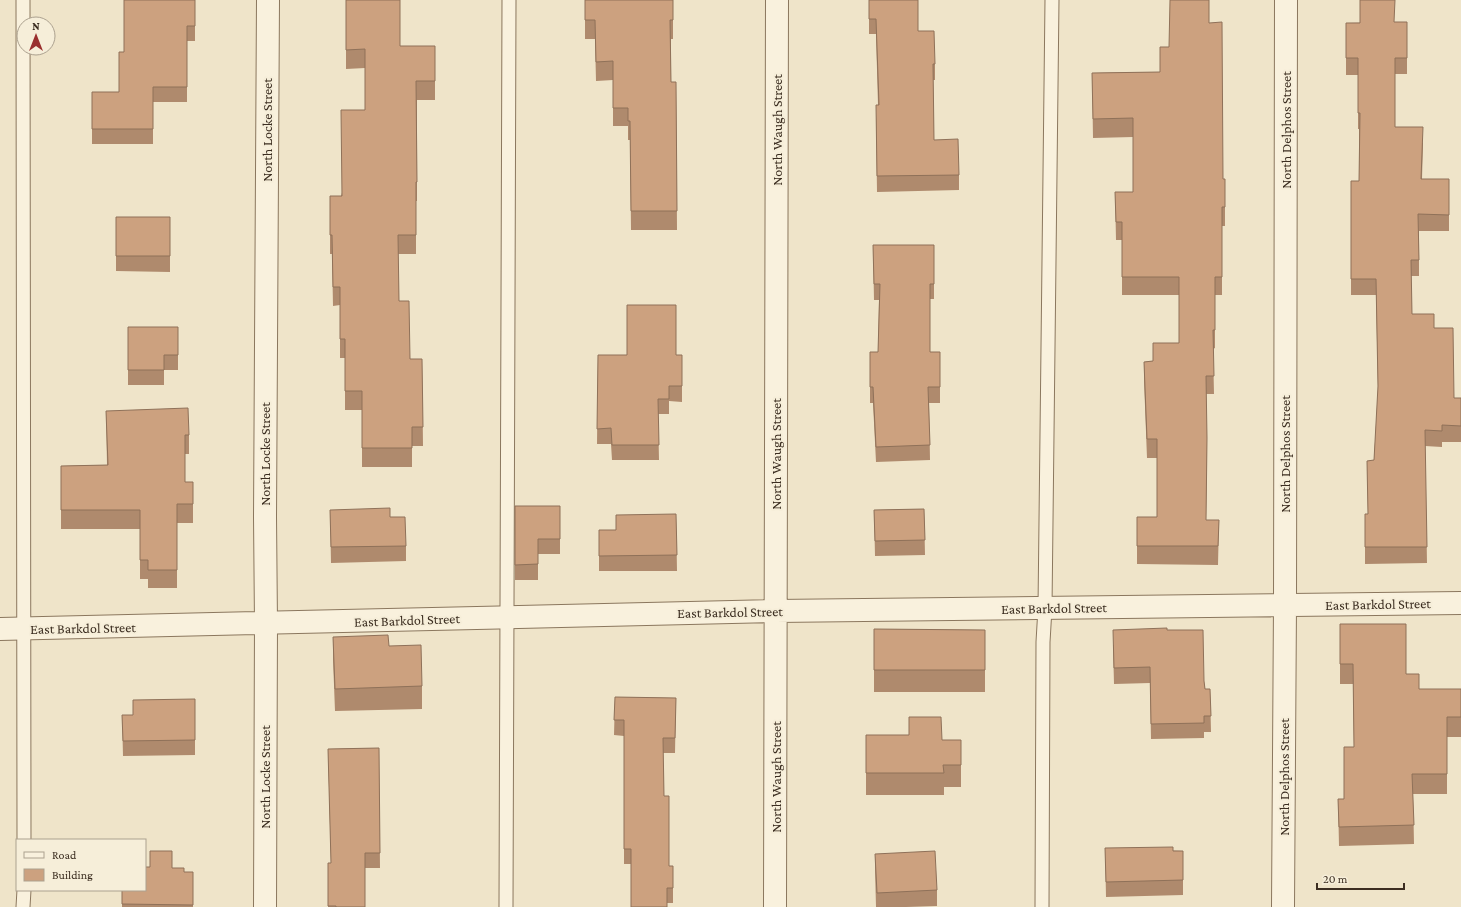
<svg xmlns="http://www.w3.org/2000/svg" width="1461" height="907" font-family="'Crimson Pro',serif">
  <rect width="100%" height="100%" fill="#efe4c9"/>
  <g fill="none" stroke-linecap="round" stroke-linejoin="round">
    <g stroke="#8b775e" stroke-width="15">
      <path id="lane" d="M 23,0 L 24,840
        M 23,907 L 24,890
        M 506,907 L 509,0
        M 1042,907 L 1043,642 L 1045,608 L 1052,0"/>
    </g>
    <g stroke="#8b775e" stroke-width="24">
      <path id="street" d="M 0,629 L 776,611 L 1461,603
        M 265,907 L 266,624 L 265,517 L 268,0
        M 775,907 L 777,0
        M 1283,907 L 1285,605 L 1286,0"/>
    </g>
    <use href="#lane" stroke="#f9f1dd" stroke-width="13"/>
    <use href="#street" stroke="#f9f1dd" stroke-width="22"/>
  </g>
  <path fill="#af8a6d" d="M 195,0 L 195,41 L 187,41 L 187,102 L 153,102 L 153,144 L 92,144 L 92,92 L 119,92 L 124,52 Z
    M 346,0 L 400,46 L 435,46 L 435,100 L 417,100 L 417,201 L 416,201 L 416,254 L 398,254 L 399,301 L 410,359 L 422,359 L 423,446 L 412,446 L 412,467 L 362,467 L 362,410 L 345,410 L 345,358 L 340,358 L 340,305 L 333,306 L 332,254 L 330,254 L 330,196 L 341,196 L 365,110 L 365,68 L 346,69 Z
    M 585,0 L 673,0 L 673,39 L 671,39 L 671,82 L 676,82 L 677,230 L 631,230 L 630,140 L 628,140 L 628,126 L 613,126 L 613,80 L 596,81 L 595,39 L 585,39 Z
    M 869,0 L 918,31 L 935,64 L 935,80 L 933,80 L 934,140 L 959,175 L 959,190 L 877,192 L 876,121 L 878,105 L 876,34 L 869,34 Z
    M 1395,22 L 1407,58 L 1407,74 L 1395,74 L 1395,127 L 1423,143 L 1422,179 L 1449,179 L 1449,231 L 1419,231 L 1419,276 L 1411,276 L 1412,314 L 1434,328 L 1454,398 L 1461,398 L 1461,442 L 1442,442 L 1442,447 L 1425,446 L 1427,563 L 1365,564 L 1365,514 L 1368,514 L 1367,461 L 1374,460 L 1378,390 L 1376,295 L 1351,295 L 1351,181 L 1359,181 L 1359,129 L 1358,129 L 1358,75 L 1346,75 L 1346,23 Z
    M 1209,23 L 1223,179 L 1225,179 L 1225,226 L 1222,226 L 1222,295 L 1215,295 L 1215,348 L 1213,349 L 1214,394 L 1206,394 L 1207,456 L 1206,520 L 1219,520 L 1218,565 L 1137,564 L 1137,517 L 1157,517 L 1157,458 L 1147,458 L 1144,380 L 1144,362 L 1153,361 L 1153,343 L 1179,343 L 1179,295 L 1122,295 L 1122,240 L 1116,240 L 1115,192 L 1133,192 L 1133,137 L 1093,138 L 1092,73 L 1160,72 L 1169,47 Z
    M 116,217 L 170,217 L 170,272 L 116,271 Z
    M 873,245 L 934,245 L 934,299 L 930,299 L 930,352 L 940,352 L 940,403 L 929,403 L 930,460 L 876,462 L 873,403 L 870,403 L 870,352 L 878,352 L 879,300 L 874,300 Z
    M 128,327 L 178,327 L 178,370 L 164,370 L 164,385 L 128,385 Z
    M 598,355 L 682,355 L 682,402 L 669,401 L 669,414 L 658,414 L 659,460 L 612,460 L 611,444 L 597,444 Z
    M 106,411 L 189,435 L 189,454 L 185,454 L 185,482 L 193,482 L 193,523 L 177,523 L 177,588 L 148,588 L 148,579 L 140,579 L 140,529 L 61,529 L 61,466 L 107,465 Z
    M 515,506 L 560,506 L 560,554 L 538,554 L 538,580 L 515,580 Z
    M 924,509 L 925,555 L 875,556 L 874,510 Z
    M 330,510 L 390,517 L 406,546 L 406,561 L 331,563 Z
    M 676,514 L 677,571 L 599,571 L 599,530 L 616,530 Z
    M 1340,624 L 1406,674 L 1419,689 L 1461,689 L 1461,737 L 1447,737 L 1447,794 L 1413,794 L 1414,844 L 1339,846 L 1338,799 L 1344,799 L 1354,747 L 1353,684 L 1340,684 Z
    M 874,629 L 985,630 L 985,692 L 874,692 Z
    M 1167,630 L 1204,681 L 1205,689 L 1210,689 L 1211,732 L 1204,732 L 1204,738 L 1151,739 L 1150,683 L 1114,684 L 1113,645 Z
    M 333,637 L 389,646 L 422,686 L 422,709 L 335,711 L 333,659 Z
    M 615,697 L 676,698 L 675,753 L 663,753 L 664,796 L 669,866 L 673,866 L 673,903 L 667,903 L 631,864 L 624,864 L 624,736 L 614,735 Z
    M 195,699 L 195,755 L 123,756 L 122,715 L 133,715 Z
    M 866,735 L 942,740 L 961,740 L 961,787 L 944,787 L 944,795 L 866,795 Z
    M 379,748 L 380,868 L 365,868 L 365,907 L 328,907 L 328,863 L 331,863 L 328,749 Z
    M 1105,848 L 1183,851 L 1183,895 L 1106,897 Z
    M 875,854 L 937,890 L 937,906 L 906,907 L 876,907 L 875,869 Z
    M 172,868 L 184,872 L 193,872 L 193,907 L 122,907 L 122,890 Z"/>
  <path fill="#cca17f" stroke="#8f7159" d="M 124,0 L 195,0 L 195,26 L 187,26 L 187,87 L 153,87 L 153,129 L 92,129 L 92,92 L 119,92 L 119,52 L 124,52 Z
    M 346,0 L 400,0 L 400,46 L 435,46 L 435,81 L 416,81 L 417,182 L 416,182 L 416,235 L 398,235 L 399,301 L 409,301 L 410,359 L 422,359 L 423,427 L 412,427 L 412,448 L 362,448 L 362,391 L 345,391 L 345,339 L 340,339 L 340,287 L 333,287 L 332,235 L 330,235 L 330,196 L 342,196 L 341,110 L 365,110 L 365,49 L 346,50 Z
    M 585,0 L 673,0 L 673,20 L 670,20 L 671,82 L 676,82 L 677,211 L 631,211 L 630,121 L 628,121 L 628,108 L 613,108 L 613,61 L 596,62 L 595,20 L 585,20 Z
    M 869,0 L 918,0 L 918,31 L 934,31 L 935,64 L 933,64 L 934,140 L 958,139 L 959,175 L 877,176 L 876,105 L 879,105 L 876,19 L 869,19 Z
    M 1170,0 L 1209,0 L 1209,23 L 1222,22 L 1223,179 L 1225,179 L 1225,207 L 1222,207 L 1222,277 L 1215,277 L 1215,330 L 1213,330 L 1214,376 L 1206,376 L 1207,438 L 1206,520 L 1219,520 L 1218,546 L 1137,546 L 1137,517 L 1157,517 L 1157,439 L 1147,439 L 1144,362 L 1153,361 L 1153,343 L 1179,343 L 1179,277 L 1122,277 L 1122,222 L 1116,222 L 1115,192 L 1133,192 L 1133,118 L 1093,119 L 1092,73 L 1160,72 L 1160,47 L 1169,47 Z
    M 1360,0 L 1395,0 L 1394,22 L 1407,22 L 1407,58 L 1395,58 L 1395,127 L 1423,127 L 1421,179 L 1449,179 L 1449,215 L 1418,214 L 1419,260 L 1411,260 L 1412,314 L 1434,314 L 1434,328 L 1453,328 L 1454,398 L 1461,398 L 1461,426 L 1442,425 L 1442,431 L 1425,430 L 1427,547 L 1365,547 L 1365,514 L 1368,514 L 1367,461 L 1374,460 L 1378,386 L 1376,279 L 1351,279 L 1351,181 L 1359,181 L 1360,113 L 1358,113 L 1358,58 L 1346,58 L 1346,23 L 1360,23 Z
    M 116,217 L 170,217 L 170,256 L 116,256 Z
    M 873,245 L 934,245 L 934,284 L 930,284 L 930,352 L 940,352 L 940,387 L 928,387 L 930,445 L 876,447 L 873,387 L 870,387 L 870,352 L 878,352 L 880,284 L 874,284 Z
    M 627,305 L 676,305 L 676,355 L 682,355 L 682,386 L 669,386 L 669,399 L 658,399 L 659,445 L 612,445 L 611,428 L 597,429 L 598,355 L 627,355 Z
    M 128,327 L 178,327 L 178,355 L 164,355 L 164,370 L 128,370 Z
    M 188,408 L 189,435 L 185,435 L 185,482 L 193,482 L 193,504 L 177,504 L 177,570 L 148,570 L 148,560 L 140,560 L 140,510 L 61,510 L 61,466 L 108,465 L 106,411 Z
    M 515,506 L 560,506 L 560,539 L 538,539 L 538,564 L 515,565 Z
    M 390,508 L 390,517 L 405,517 L 406,546 L 331,547 L 330,510 Z
    M 924,509 L 925,540 L 875,541 L 874,510 Z
    M 676,514 L 677,555 L 599,556 L 599,530 L 616,530 L 616,515 Z
    M 1340,624 L 1406,624 L 1406,674 L 1419,674 L 1419,689 L 1461,689 L 1461,717 L 1447,717 L 1447,774 L 1412,774 L 1414,825 L 1339,827 L 1338,799 L 1344,799 L 1344,747 L 1354,747 L 1353,664 L 1340,664 Z
    M 1167,628 L 1167,630 L 1203,630 L 1204,681 L 1205,689 L 1210,689 L 1211,716 L 1204,716 L 1204,723 L 1151,724 L 1150,667 L 1114,668 L 1113,630 Z
    M 874,629 L 985,630 L 985,670 L 874,670 Z
    M 388,635 L 389,646 L 421,645 L 422,686 L 335,689 L 333,637 Z
    M 615,697 L 676,698 L 675,738 L 663,738 L 664,796 L 669,796 L 669,866 L 673,866 L 673,888 L 667,888 L 667,907 L 631,907 L 631,849 L 624,849 L 624,720 L 614,720 Z
    M 195,699 L 195,740 L 123,741 L 122,715 L 133,715 L 133,700 Z
    M 909,717 L 941,717 L 942,740 L 961,740 L 961,765 L 943,765 L 944,773 L 866,773 L 866,735 L 909,735 Z
    M 379,748 L 380,853 L 365,853 L 365,907 L 336,907 L 336,906 L 328,906 L 328,863 L 331,863 L 328,749 Z
    M 1173,847 L 1173,851 L 1183,851 L 1183,880 L 1106,882 L 1105,848 Z
    M 150,851 L 172,851 L 172,868 L 184,868 L 184,872 L 193,872 L 193,905 L 122,904 L 122,890 L 145,890 L 145,867 L 150,867 Z
    M 935,851 L 937,890 L 877,893 L 875,854 Z"/>
  <g text-anchor="middle" dominant-baseline="central" stroke-width="4" stroke-linejoin="round" paint-order="stroke">
    <g font-size="14" fill="#3c2e21" stroke="#f6eed9">
      <text transform="translate(267 130) rotate(-90)">North Locke Street</text>
      <text transform="translate(777 130) rotate(-90)">North Waugh Street</text>
      <text transform="translate(1286 130) rotate(-90)">North Delphos Street</text>
      <text transform="translate(265 454) rotate(-90)">North Locke Street</text>
      <text transform="translate(776 454) rotate(-90)">North Waugh Street</text>
      <text transform="translate(1285 454) rotate(-90)">North Delphos Street</text>
      <text transform="translate(1378 604) rotate(-1)">East Barkdol Street</text>
      <text transform="translate(1054 608) rotate(-1)">East Barkdol Street</text>
      <text transform="translate(730 612) rotate(-1)">East Barkdol Street</text>
      <text transform="translate(407 620) rotate(-2)">East Barkdol Street</text>
      <text transform="translate(83 628) rotate(-1)">East Barkdol Street</text>
      <text transform="translate(265 777) rotate(-90)">North Locke Street</text>
      <text transform="translate(776 777) rotate(-90)">North Waugh Street</text>
      <text transform="translate(1284 777) rotate(-90)">North Delphos Street</text>
    </g>
  </g>
  <rect x="16" y="839" width="130" height="52" fill="#f6eed9" stroke="#aca18f"/>
  <rect x="24" y="852" width="20" height="6" fill="#f9f1dd" stroke="#aca18f"/>
  <text x="52" y="859" font-size="12" fill="#3c2e21">Road</text>
  <rect x="24" y="869" width="20" height="12" fill="#cca17f" stroke="#aca18f"/>
  <text x="52" y="879" font-size="12" fill="#3c2e21">Building</text>
  <g transform="translate(36 36)"><circle r="19" fill="#f6eed9" stroke="#aca18f"/>
  <path d="M0-3L7 15L0 10L-7 15Z" fill="#9a2f2e"/>
  <text y="-6" font-size="11" font-weight="bold" text-anchor="middle" fill="#3c2e21">N</text>
  </g>
  <path d="M1317 883v6h87v-6" fill="none" stroke="#3c2e21" stroke-width="2"/>
  <text x="1323" y="883" font-size="12" fill="#3c2e21" stroke="#f6eed9" stroke-width="3" paint-order="stroke">20 m</text>
</svg>
